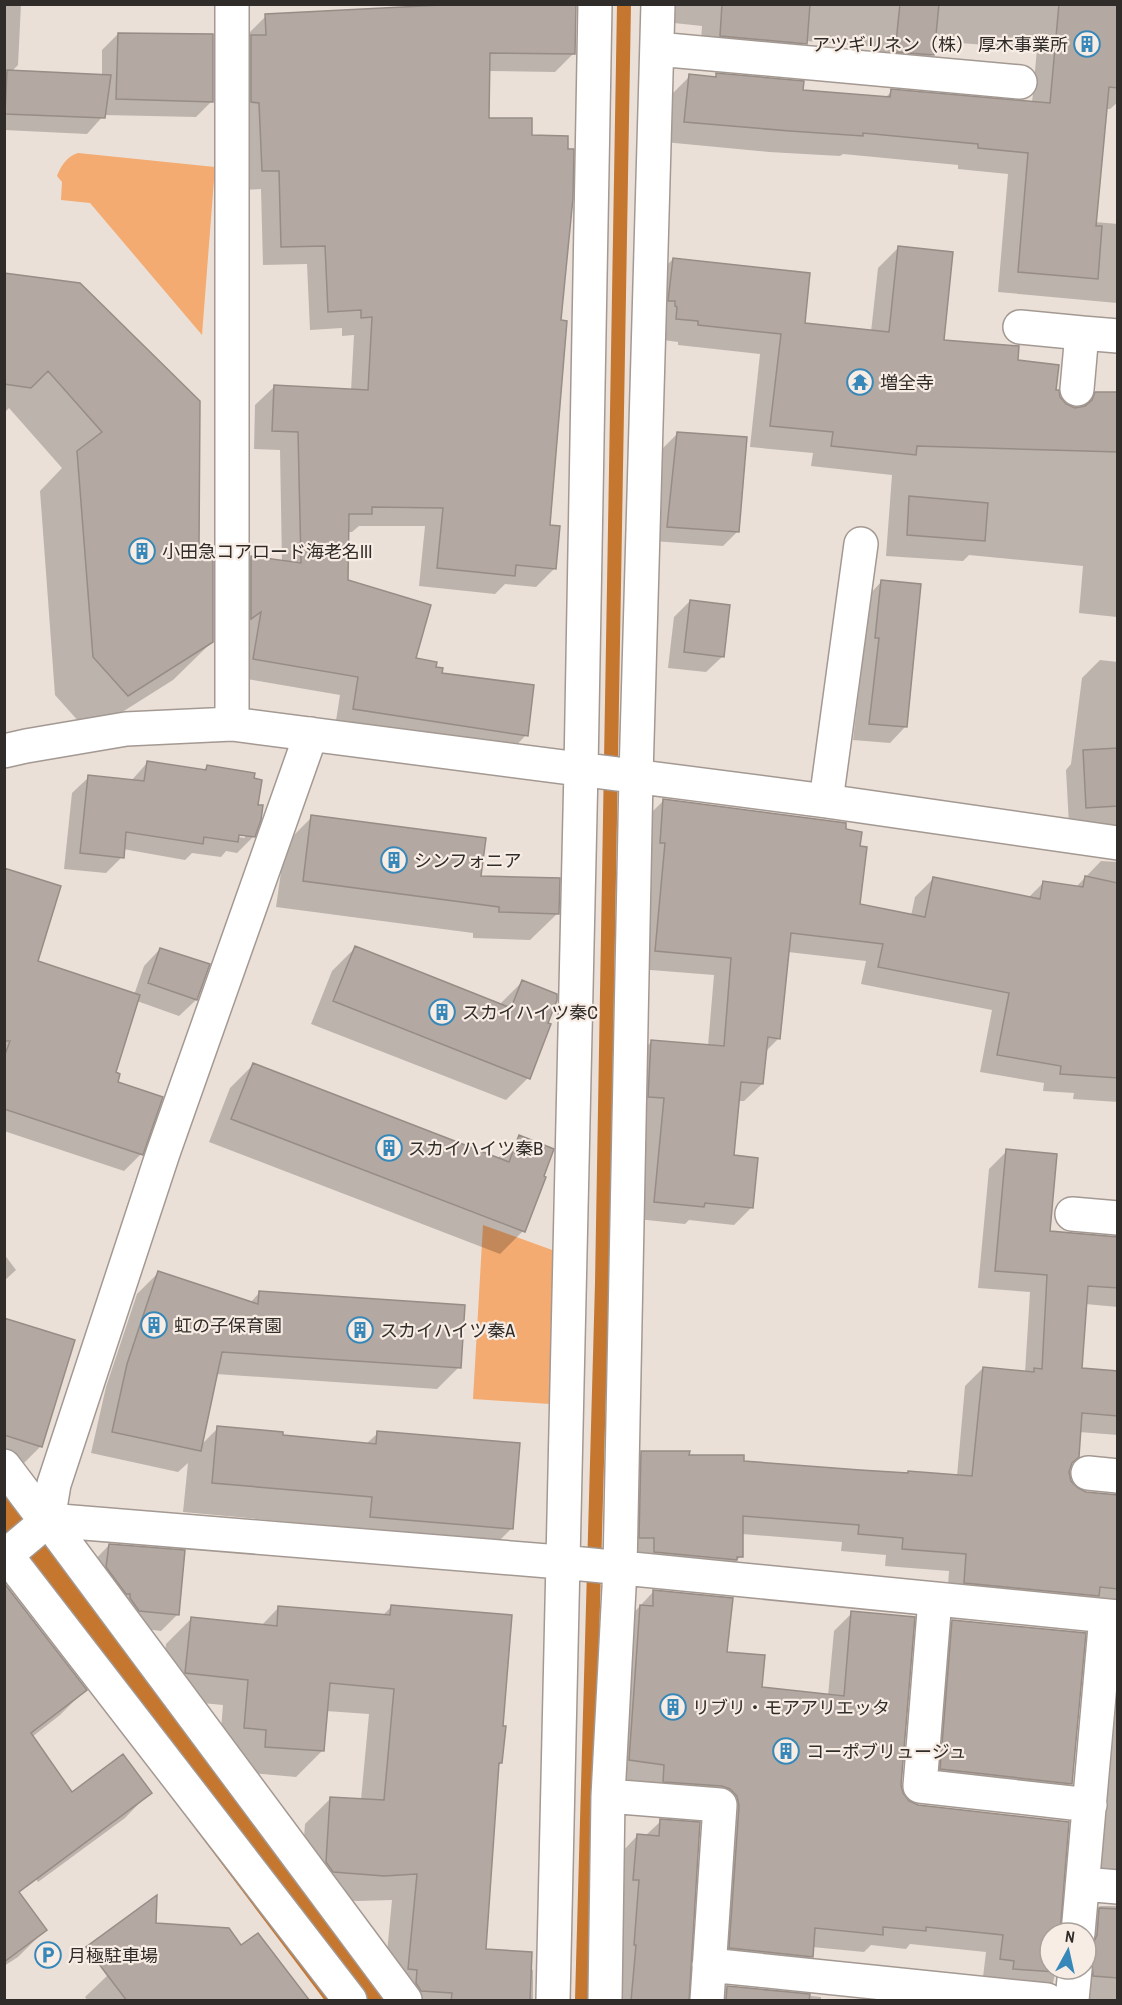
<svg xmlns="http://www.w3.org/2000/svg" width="1122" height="2005" font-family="'Archivo Narrow','Noto Sans JP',sans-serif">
  <rect width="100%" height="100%" fill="#ebe0d8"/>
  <path fill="#f3ab71" d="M 78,153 L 215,167 L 202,335 L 90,203 L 61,200 L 62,182 L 57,176 C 61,166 67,156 78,153 Z
    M 483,1225 L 555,1251 L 550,1404 L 473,1399 Z"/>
  <path fill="#0003" fill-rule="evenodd" d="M 4,4 L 21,4 L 18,65 L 12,71 L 102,76 L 102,50 L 118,34 L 212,101 L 196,117 L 104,115 L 87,134 L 4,130 Z
    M 655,4 L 1118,4 L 1118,102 L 1110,109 L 1105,109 L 1095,222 L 1118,224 L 1118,308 L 1117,303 L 998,292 L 1008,174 L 958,169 L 958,165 L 843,154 L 840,156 L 769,152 L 664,142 L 669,97 L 690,76 L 714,78 L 717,75 L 801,91 L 885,98 L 892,91 L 1032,103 L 1037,49 L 934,41 L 932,55 L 911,76 L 875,72 L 877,47 L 806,41 L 785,64 L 700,56 L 702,26 L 655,21 Z
    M 266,16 L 574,53 L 555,72 L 488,71 L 488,119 L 530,137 L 560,322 L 548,526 L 555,568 L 536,587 L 505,584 L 495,594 L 419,586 L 425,526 L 359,526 L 352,532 L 347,532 L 347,582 L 414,660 L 434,669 L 526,735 L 508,754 L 335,727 L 340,695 L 235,677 L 233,576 L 251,557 L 282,562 L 280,450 L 254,449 L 255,405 L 274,387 L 351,391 L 354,335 L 342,336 L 342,328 L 310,330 L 307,264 L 263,265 L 261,189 L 244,190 L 247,35 Z
    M 899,247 L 942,341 L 1016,361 L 1054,392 L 1065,405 L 1076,409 L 1081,408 L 1096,393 L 1118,394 L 1117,617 L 1079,613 L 1083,566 L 969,555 L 963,561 L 886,556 L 892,475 L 811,466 L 813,453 L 750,447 L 760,354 L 678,345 L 678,342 L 656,339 L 652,280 L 673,259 L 803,324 L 871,332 L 878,268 Z
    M 4,275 L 197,549 L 212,642 L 173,680 L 89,733 L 55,695 L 40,491 L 62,468 L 9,408 L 4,413 Z
    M 678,433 L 737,532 L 723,546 L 653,541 L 663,448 Z
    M 882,581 L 906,726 L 890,743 L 853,740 L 863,654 L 860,654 L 866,598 Z
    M 690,601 L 723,656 L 706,672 L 668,668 L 674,617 Z
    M 1100,660 L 1118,662 L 1118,853 L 1069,825 L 1066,770 L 1071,764 L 1082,678 Z
    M 147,763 L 203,771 L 207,767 L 253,837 L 237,853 L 226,851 L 221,857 L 192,853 L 185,860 L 123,849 L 122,857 L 106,873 L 64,869 L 72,793 L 89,777 L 131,781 ZM 232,833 L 245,835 L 245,838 L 231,836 Z
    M 664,800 L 844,830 L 859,848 L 859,905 L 911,916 L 915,897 L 933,879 L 1028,898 L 1044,882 L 1076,887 L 1101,861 L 1118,862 L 1118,1102 L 1073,1099 L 1074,1093 L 1043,1091 L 1044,1083 L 980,1072 L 992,1010 L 861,984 L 866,961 L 788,952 L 779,1038 L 765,1052 L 762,1084 L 744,1101 L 738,1101 L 733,1156 L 752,1207 L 734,1225 L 689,1220 L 685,1224 L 637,1219 L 647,1116 L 631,1114 L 634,1060 L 651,1042 L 708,1046 L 714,975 L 638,969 L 646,818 Z
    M 312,817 L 480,877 L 557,914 L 530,940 L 473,938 L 473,933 L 276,907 L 285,844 Z
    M 355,948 L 499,1005 L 522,982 L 528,1078 L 506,1100 L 311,1024 L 332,971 Z
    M 160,949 L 208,965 L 196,1000 L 179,1016 L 137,1001 L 114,1073 L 141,1154 L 124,1171 L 4,1131 L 4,1025 L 36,962 L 134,995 L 144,966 Z
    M 253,1065 L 497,1159 L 519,1137 L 523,1231 L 500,1254 L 209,1142 L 230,1088 Z
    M 1007,1151 L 1048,1233 L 1118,1239 L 1118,1307 L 1085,1304 L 1080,1370 L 1118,1373 L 1118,1435 L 1079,1432 L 1068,1470 L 1069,1481 L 1076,1489 L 1086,1493 L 1118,1496 L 1118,1627 L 947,1600 L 949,1571 L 885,1566 L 886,1555 L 841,1551 L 842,1542 L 742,1534 L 741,1556 L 724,1574 L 637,1570 L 624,1470 L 642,1452 L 743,1462 L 957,1476 L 965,1386 L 983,1368 L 1025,1373 L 1030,1292 L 978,1288 L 989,1169 Z
    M 4,1254 L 16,1270 L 4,1281 Z
    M 158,1273 L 250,1303 L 260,1292 L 459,1367 L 437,1389 L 216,1374 L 201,1445 L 218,1428 L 281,1437 L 366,1444 L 378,1433 L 512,1528 L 482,1558 L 341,1547 L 343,1527 L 183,1512 L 188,1463 L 178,1472 L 91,1453 L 106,1387 L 137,1294 Z
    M 4,1325 L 41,1446 L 24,1463 L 4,1456 Z
    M 109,1545 L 177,1615 L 161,1631 L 123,1626 L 93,1562 Z
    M 4,1586 L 85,1690 L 60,1715 L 32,1737 L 72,1794 L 150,1792 L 125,1818 L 38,1882 L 4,1833 Z
    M 654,1591 L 725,1653 L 761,1688 L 828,1696 L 834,1631 L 852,1613 L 901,1794 L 908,1802 L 1058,1933 L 1050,1933 L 1050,1969 L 1056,1969 L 1053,1983 L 1036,2000 L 997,1979 L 983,1977 L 986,1952 L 910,1944 L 906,1949 L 871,1945 L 864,1952 L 812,1947 L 812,1956 L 794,1974 L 712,1966 L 722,1825 L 646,1799 L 647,1782 L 612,1778 L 623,1624 Z
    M 392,1606 L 501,1727 L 501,1763 L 498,1766 L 484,1951 L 533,1970 L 533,2000 L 391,2000 L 383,1995 L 392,1900 L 357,1901 L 307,1898 L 300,1889 L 305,1824 L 331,1798 L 361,1800 L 369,1714 L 326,1711 L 322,1751 L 296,1777 L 239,1772 L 219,1754 L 223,1705 L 160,1699 L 166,1644 L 192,1618 L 261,1626 L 279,1607 L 382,1616 Z
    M 953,1621 L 1071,1783 L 1055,1800 L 925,1785 L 937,1637 Z
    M 1118,1642 L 1118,1897 L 1086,1884 Z
    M 661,1821 L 687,2000 L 616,2000 L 620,1854 L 637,1836 L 645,1836 Z
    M 4,1881 L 43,1932 L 18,1957 L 4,1966 Z
    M 1100,1906 L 1118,1906 L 1118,2000 L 1075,2000 L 1086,1969 L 1086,1933 L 1082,1924 Z
    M 154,1924 L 241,1947 L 308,2000 L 87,2000 L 85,1997 L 107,1976 L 90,1952 Z
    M 727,1987 L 821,1997 L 821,2000 L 714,2000 Z"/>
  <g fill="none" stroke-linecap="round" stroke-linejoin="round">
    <path stroke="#c57730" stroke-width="14" d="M 582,2000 L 602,1283 L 624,4"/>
    <path stroke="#c57730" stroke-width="76" d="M 4,1512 L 372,2000"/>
  </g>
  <path fill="#b3a9a2" stroke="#978d86" stroke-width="1.5" d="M 461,4 L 576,4 L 575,54 L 490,53 L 489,118 L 532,118 L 532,135 L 568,136 L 568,149 L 574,149 L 573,198 L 561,320 L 567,321 L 550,525 L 560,526 L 556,569 L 516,565 L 515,576 L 437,568 L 443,508 L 372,507 L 372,514 L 349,514 L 348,580 L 431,605 L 416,658 L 437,662 L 436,667 L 443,668 L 442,673 L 534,685 L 528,736 L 353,709 L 358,677 L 253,659 L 261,612 L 251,619 L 251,556 L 301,563 L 298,432 L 272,431 L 274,385 L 368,390 L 372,317 L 361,318 L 361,310 L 328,312 L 325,246 L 281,247 L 279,171 L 262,171 L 259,103 L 251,102 L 251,35 L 266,35 L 265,14 Z
    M 722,4 L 810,4 L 807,44 L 720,36 Z
    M 900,4 L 939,4 L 934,55 L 895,52 Z
    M 1059,4 L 1118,4 L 1118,88 L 1109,87 L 1096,226 L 1102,226 L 1098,279 L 1018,272 L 1028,153 L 978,148 L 978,144 L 863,133 L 863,136 L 790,131 L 684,122 L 689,74 L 716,77 L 716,73 L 804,81 L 803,90 L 890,97 L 891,89 L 1050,103 Z
    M 118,33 L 213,34 L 213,102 L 116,99 Z
    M 7,70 L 111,75 L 105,118 L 5,114 Z
    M 898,246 L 953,252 L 944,340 L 1019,346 L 1018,360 L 1059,365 L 1056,390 L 1059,390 L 1060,397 L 1066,404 L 1075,408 L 1085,406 L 1092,400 L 1095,392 L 1118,392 L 1118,452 L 917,446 L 916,455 L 831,446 L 833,432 L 770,426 L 781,334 L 698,325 L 698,321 L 676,319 L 677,307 L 675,306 L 675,301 L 668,301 L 673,258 L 810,273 L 805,323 L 889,332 Z
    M 4,273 L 80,283 L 200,401 L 199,548 L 213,550 L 213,642 L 128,696 L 93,657 L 77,451 L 102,432 L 48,371 L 31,388 L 4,384 Z
    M 677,432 L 747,437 L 739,532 L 667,527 Z
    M 909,496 L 988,503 L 985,541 L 907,535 Z
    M 881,580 L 921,584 L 907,727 L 869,724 L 879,638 L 875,638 Z
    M 690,600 L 730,605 L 724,657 L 684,652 Z
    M 1118,748 L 1118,806 L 1086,808 L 1083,750 Z
    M 147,761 L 206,770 L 207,765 L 255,773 L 254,778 L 262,780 L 258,805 L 263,805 L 261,820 L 255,837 L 239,835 L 238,842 L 204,837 L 203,844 L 126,832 L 124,858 L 80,853 L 88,775 L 144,781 Z
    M 663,799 L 846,823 L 846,829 L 862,832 L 860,846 L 867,847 L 860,904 L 925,917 L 933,877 L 1040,899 L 1043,881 L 1083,887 L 1085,876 L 1118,883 L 1118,1078 L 1060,1074 L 1061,1066 L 997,1055 L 1009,993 L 878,967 L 883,944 L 791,933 L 780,1039 L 768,1037 L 763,1084 L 741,1082 L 734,1155 L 758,1158 L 753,1208 L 705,1203 L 704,1207 L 654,1202 L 664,1098 L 648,1097 L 651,1040 L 724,1046 L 731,958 L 655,951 L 665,843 L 660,843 Z
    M 311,815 L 486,838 L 481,876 L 560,878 L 559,914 L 499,912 L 499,907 L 303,881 Z
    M 4,868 L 61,886 L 38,961 L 140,995 L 116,1072 L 120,1074 L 118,1082 L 163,1097 L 143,1155 L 4,1109 L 4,1057 L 10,1041 L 4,1041 Z
    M 355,946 L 511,1008 L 522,980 L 557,994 L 557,1000 L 548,1023 L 551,1024 L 530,1079 L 333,1001 Z
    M 160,948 L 210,964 L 197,1000 L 148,983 Z
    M 253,1063 L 509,1162 L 519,1135 L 554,1149 L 544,1176 L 546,1177 L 525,1232 L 231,1119 Z
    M 1006,1149 L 1057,1154 L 1050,1231 L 1118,1237 L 1118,1288 L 1088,1286 L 1082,1368 L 1118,1371 L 1118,1416 L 1082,1413 L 1079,1457 L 1072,1463 L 1069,1472 L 1071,1481 L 1078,1488 L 1086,1492 L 1118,1495 L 1118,1589 L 1100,1587 L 1099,1596 L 964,1583 L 966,1554 L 902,1549 L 903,1538 L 858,1534 L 859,1525 L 743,1516 L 743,1557 L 737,1557 L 737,1560 L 654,1552 L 654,1538 L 639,1538 L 641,1451 L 690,1451 L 689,1455 L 744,1455 L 744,1461 L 860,1470 L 908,1473 L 908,1471 L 972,1476 L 983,1367 L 1034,1372 L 1034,1368 L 1042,1369 L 1047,1275 L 995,1271 Z
    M 158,1271 L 258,1304 L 259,1291 L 465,1305 L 461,1368 L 222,1352 L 201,1451 L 112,1432 L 127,1364 Z
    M 4,1318 L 75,1340 L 42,1447 L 4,1435 Z
    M 217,1426 L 283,1432 L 283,1435 L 376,1444 L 377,1431 L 520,1443 L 513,1529 L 370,1517 L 372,1497 L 212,1483 Z
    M 109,1544 L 185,1550 L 179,1615 L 139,1611 L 130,1598 L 130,1594 L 126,1594 L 106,1567 Z
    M 4,1583 L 87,1690 L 31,1733 L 72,1792 L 123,1754 L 152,1793 L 19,1892 L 47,1930 L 4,1962 Z
    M 653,1590 L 733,1598 L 727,1652 L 765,1655 L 762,1687 L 844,1696 L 851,1611 L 915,1617 L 901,1785 L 903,1793 L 909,1801 L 918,1805 L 1069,1822 L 1060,1933 L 1050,1933 L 1050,1969 L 1056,1969 L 1056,1972 L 1013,1969 L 1014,1961 L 1000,1959 L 1003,1935 L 926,1927 L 926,1931 L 883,1927 L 883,1935 L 815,1928 L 813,1957 L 729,1948 L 739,1806 L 737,1796 L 730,1789 L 722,1786 L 663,1782 L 664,1765 L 629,1760 L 640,1605 L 653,1606 Z
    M 391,1605 L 512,1615 L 503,1726 L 506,1726 L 502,1763 L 499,1763 L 486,1949 L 532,1952 L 530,2001 L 451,2001 L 452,1993 L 421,1991 L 416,1983 L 417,1970 L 408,1969 L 417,1874 L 384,1876 L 333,1872 L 326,1862 L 330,1797 L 384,1800 L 394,1689 L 330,1683 L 324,1751 L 265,1747 L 266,1730 L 244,1728 L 248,1680 L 185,1673 L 191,1617 L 277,1626 L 278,1606 L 390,1615 Z
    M 952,1620 L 1086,1633 L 1072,1784 L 940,1769 Z
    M 660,1819 L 700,1822 L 689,2001 L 631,2001 L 636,1945 L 634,1945 L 639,1880 L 633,1880 L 637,1834 L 659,1836 Z
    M 157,1895 L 156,1923 L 229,1928 L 241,1945 L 258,1933 L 310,2001 L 127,2001 L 86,1947 Z
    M 1099,1908 L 1118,1909 L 1118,1978 L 1093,1976 L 1092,1962 L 1086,1954 L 1086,1950 L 1093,1944 L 1097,1935 Z
    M 727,1986 L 810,1994 L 809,2001 L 726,2001 Z"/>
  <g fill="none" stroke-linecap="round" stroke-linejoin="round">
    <g stroke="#a39992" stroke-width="36">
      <path id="minor" d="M 232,4 L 232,724
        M 657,49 L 1020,82
        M 1020,327 L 1082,333
        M 1077,389 L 1082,333 L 1118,336
        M 4,751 L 26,746 L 126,729 L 232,724 L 826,801 L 1118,843
        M 826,801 L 861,544
        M 1072,1214 L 1118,1218
        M 4,1466 L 35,1507 L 48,1520 L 405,2000
        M 1088,1473 L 1118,1476
        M 48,1520 L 54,1484 L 163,1153 L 311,734
        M 4,1552 L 350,2000
        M 4,1557 L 48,1520 L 572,1563 L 1118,1617
        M 935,1599 L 920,1786 L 1090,1805
        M 608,1796 L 720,1805 L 707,2000
        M 1083,1884 L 1118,1887
        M 1078,1933 L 1106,1616
        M 709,1965 L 1047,2000
        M 553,2000 L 581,769 L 595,4
        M 605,2000 L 608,1796 L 620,1569 L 636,776 L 658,4
        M 1072,2000 L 1075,1969"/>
    </g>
    <use href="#minor" stroke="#fff" stroke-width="33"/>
  </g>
  <defs>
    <g id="building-ring" transform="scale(1.35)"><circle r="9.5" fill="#f8ede5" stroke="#3788b9" stroke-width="1.5"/><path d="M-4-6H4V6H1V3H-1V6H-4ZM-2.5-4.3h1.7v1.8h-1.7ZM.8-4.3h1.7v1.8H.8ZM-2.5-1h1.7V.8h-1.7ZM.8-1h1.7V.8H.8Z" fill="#3788b9"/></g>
    <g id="temple-ring" transform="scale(1.35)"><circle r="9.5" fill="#f8ede5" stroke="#3788b9" stroke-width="1.5"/><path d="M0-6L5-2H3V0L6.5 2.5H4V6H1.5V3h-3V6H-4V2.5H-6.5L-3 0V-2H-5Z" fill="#3788b9"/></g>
    <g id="parking-ring" transform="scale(1.35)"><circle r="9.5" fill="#f8ede5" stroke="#3788b9" stroke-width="1.5"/><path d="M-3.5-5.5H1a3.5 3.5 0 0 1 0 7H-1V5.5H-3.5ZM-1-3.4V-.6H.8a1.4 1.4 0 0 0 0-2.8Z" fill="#3788b9"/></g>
  </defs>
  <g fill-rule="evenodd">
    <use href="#building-ring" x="1087" y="44"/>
    <use href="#temple-ring" x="860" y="382"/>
    <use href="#building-ring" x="142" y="551"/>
    <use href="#building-ring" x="394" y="860"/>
    <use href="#building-ring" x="442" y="1012"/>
    <use href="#building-ring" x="389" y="1148"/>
    <use href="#building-ring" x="154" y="1325"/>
    <use href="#building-ring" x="360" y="1330"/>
    <use href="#building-ring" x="673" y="1707"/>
    <use href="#building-ring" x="786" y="1751"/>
    <use href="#parking-ring" x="48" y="1955"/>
  </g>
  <g text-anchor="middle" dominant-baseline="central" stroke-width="4.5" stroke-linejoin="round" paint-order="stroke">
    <g font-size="18" fill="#302c29" stroke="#f8ede5" text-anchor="start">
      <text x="1068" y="44" text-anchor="end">アツギリネン（株） 厚木事業所</text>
      <text x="880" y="382">増全寺</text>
      <text x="162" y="551">小田急コアロード海老名III</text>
      <text x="414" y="860">シンフォニア</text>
      <text x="462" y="1012">スカイハイツ秦C</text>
      <text x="408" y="1148">スカイハイツ秦B</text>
      <text x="174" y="1325">虹の子保育園</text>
      <text x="380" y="1330">スカイハイツ秦A</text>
      <text x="692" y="1707">リブリ・モアアリエッタ</text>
      <text x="806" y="1751">コーポブリュージュ</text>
      <text x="68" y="1955">月極駐車場</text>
    </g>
  </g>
  <rect width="1122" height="2005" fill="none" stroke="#302c29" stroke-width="12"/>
  <g transform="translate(1068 1951) rotate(8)"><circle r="28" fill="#f8ede5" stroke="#a8a09a" stroke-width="1.5"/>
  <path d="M0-4.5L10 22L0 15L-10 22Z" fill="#3788b9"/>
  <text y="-9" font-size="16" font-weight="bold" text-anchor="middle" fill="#302c29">N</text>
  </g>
</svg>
